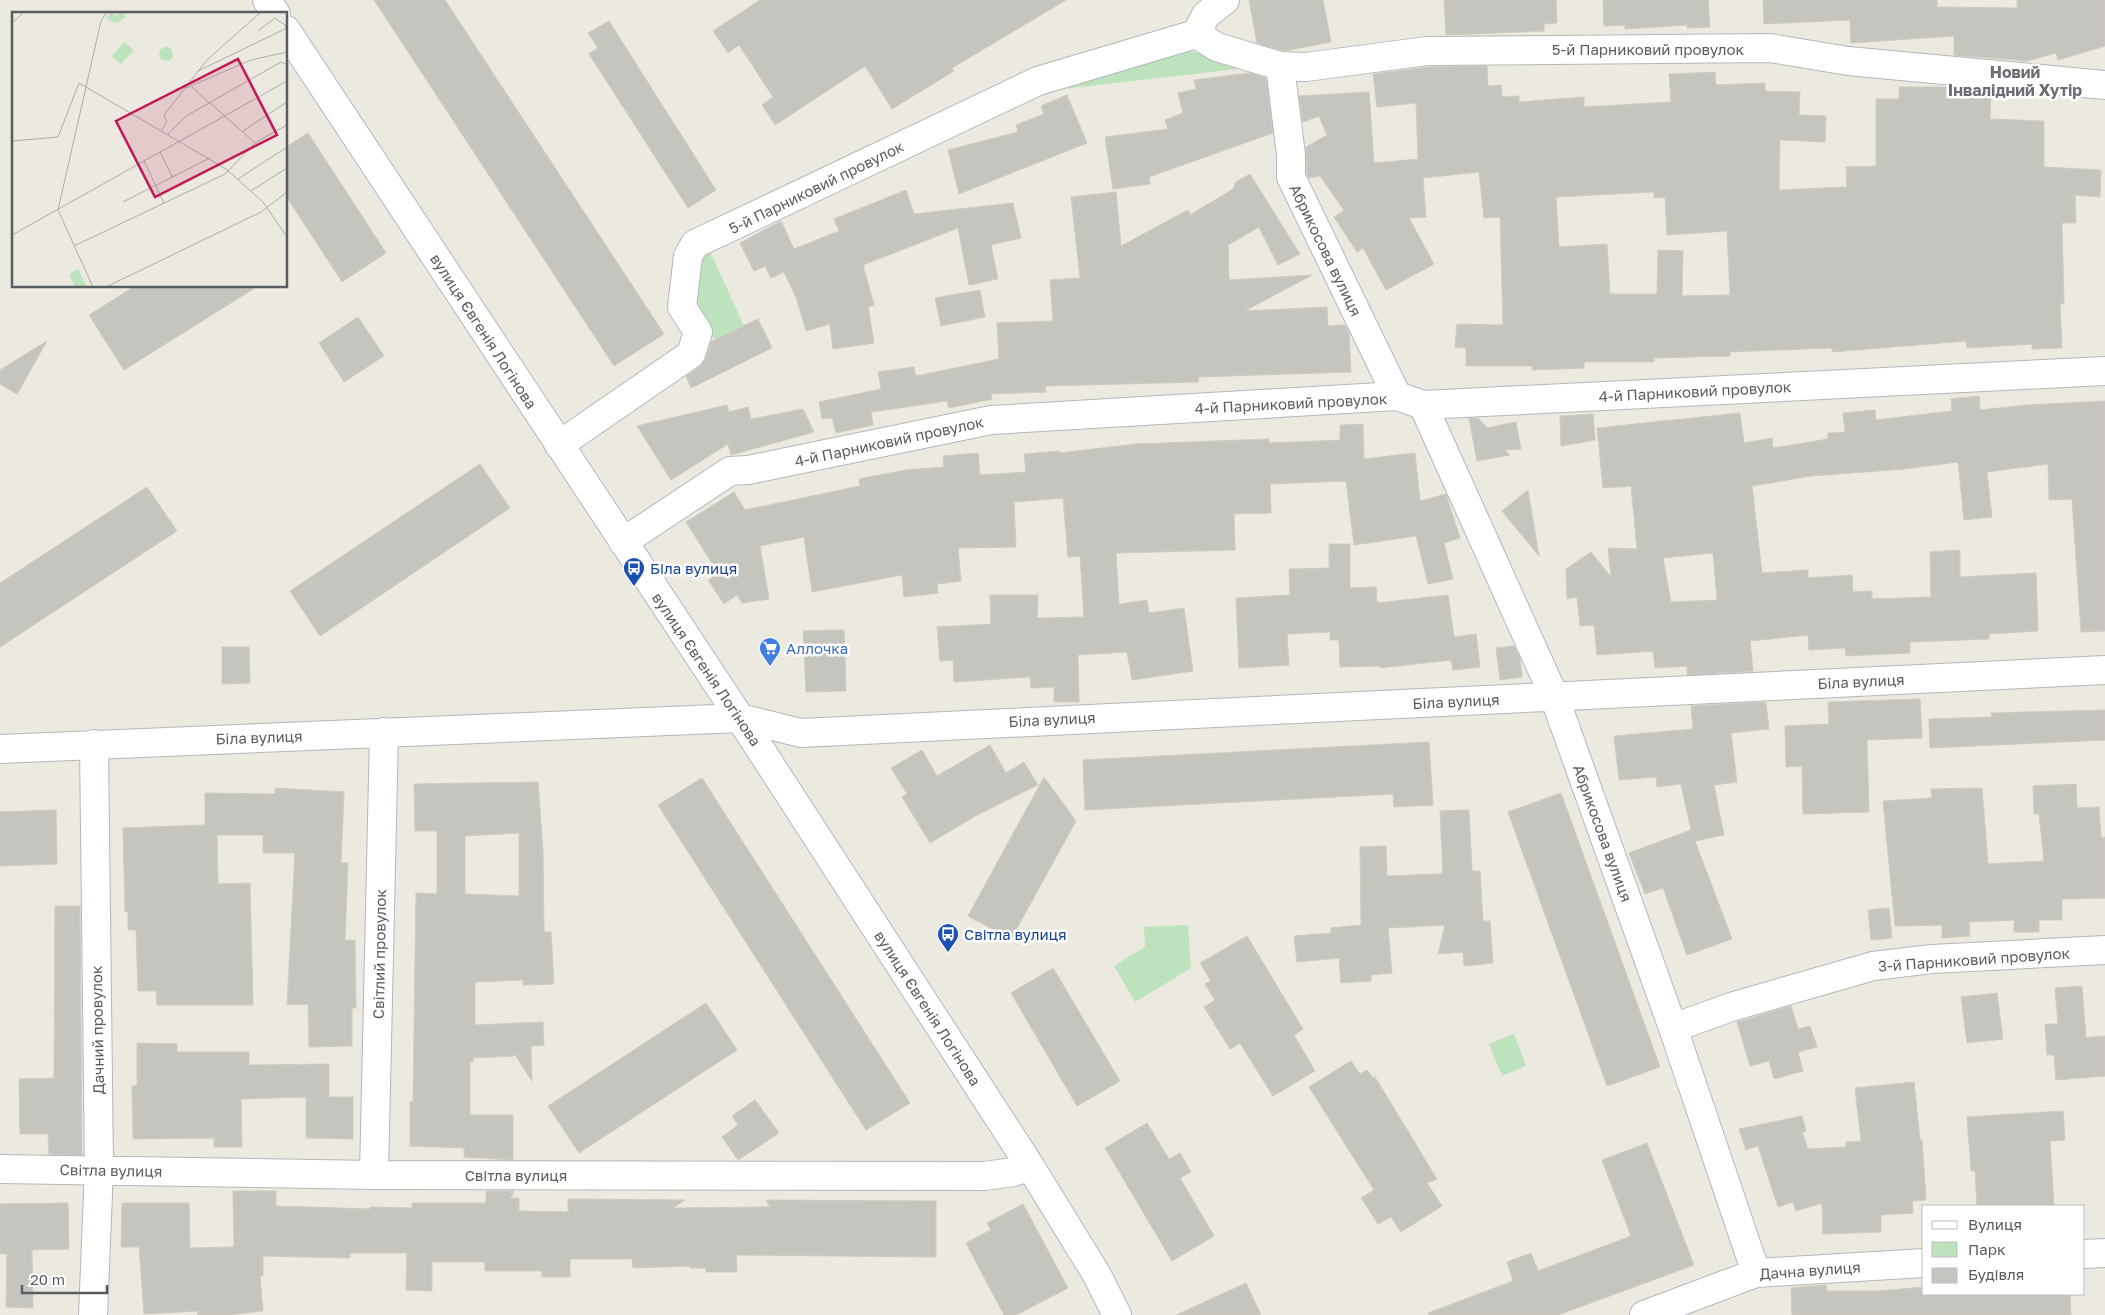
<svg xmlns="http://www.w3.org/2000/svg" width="2105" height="1315" font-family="'Golos Text',sans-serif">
  <rect width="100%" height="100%" fill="#ece9e0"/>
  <path fill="#bde3bd" d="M 1181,50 L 1248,61 L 1255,67 L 1054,90 Z
    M 709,249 L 744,326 L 715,340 L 691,300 L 700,261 Z
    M 1188,925 L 1191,968 L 1135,1002 L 1114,966 L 1145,947 L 1144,927 Z
    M 1514,1034 L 1526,1066 L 1502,1076 L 1489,1044 Z"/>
  <path fill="#c6c4be" stroke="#d0cbbf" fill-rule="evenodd" d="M 374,0 L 445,0 L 664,334 L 614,366 Z
    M 760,0 L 1066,0 L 952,68 L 954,71 L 892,109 L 865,66 L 775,125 L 762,105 L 773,97 L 739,45 L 728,53 L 713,31 Z
    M 1249,0 L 1323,0 L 1331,42 L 1284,51 L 1257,43 Z
    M 1444,0 L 1556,0 L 1557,23 L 1544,24 L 1544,31 L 1446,35 Z
    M 1603,0 L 1708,0 L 1710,27 L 1687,28 L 1687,25 L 1625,29 L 1625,25 L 1604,26 Z
    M 1763,0 L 1937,0 L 1937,7 L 2017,8 L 2017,0 L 2105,0 L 2105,46 L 2058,60 L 2056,53 L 2027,61 L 1954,55 L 1954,36 L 1851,43 L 1850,20 L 1764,24 Z
    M 609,21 L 716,190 L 688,208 L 589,54 L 598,48 L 588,33 Z
    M 1487,66 L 1488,86 L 1501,85 L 1502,97 L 1519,96 L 1519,102 L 1584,97 L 1584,107 L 1671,102 L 1669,74 L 1715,72 L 1716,85 L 1765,83 L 1765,91 L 1800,92 L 1799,115 L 1826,116 L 1825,142 L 1780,140 L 1779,190 L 1847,187 L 1846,167 L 1876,166 L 1876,99 L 1899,99 L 1899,87 L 1953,87 L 1991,90 L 1990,119 L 2044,121 L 2044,167 L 2101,170 L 2100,197 L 2075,195 L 2076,223 L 2062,223 L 2064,304 L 2060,304 L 2062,348 L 2032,349 L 2032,344 L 1967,348 L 1966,341 L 1832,352 L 1832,348 L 1730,352 L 1730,356 L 1654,358 L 1654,362 L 1584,362 L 1584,368 L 1532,370 L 1532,366 L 1466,366 L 1466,348 L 1455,347 L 1457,324 L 1503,325 L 1500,217 L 1484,218 L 1479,172 L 1423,178 L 1426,217 L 1409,218 L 1434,264 L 1386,290 L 1363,248 L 1357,252 L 1334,217 L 1344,210 L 1320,176 L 1309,178 L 1307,173 L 1306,147 L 1327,135 L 1319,116 L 1303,122 L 1299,96 L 1369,92 L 1374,163 L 1418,159 L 1416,103 L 1377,107 L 1373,74 L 1428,67 ZM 1654,192 L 1654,198 L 1665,197 L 1667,235 L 1727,231 L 1730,295 L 1682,296 L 1683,251 L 1658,250 L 1657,294 L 1610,294 L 1607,244 L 1559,247 L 1556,197 Z
    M 1249,73 L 1266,78 L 1273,133 L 1149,177 L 1150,184 L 1113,189 L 1105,137 L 1168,129 L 1165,120 L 1183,113 L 1178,93 L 1196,89 L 1194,80 Z
    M 1067,95 L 1087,143 L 959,194 L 948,150 L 1018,132 L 1016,125 L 1044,114 L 1041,106 Z
    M 308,133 L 386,253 L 342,282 L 286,196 L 286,147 Z
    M 1250,174 L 1300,254 L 1278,265 L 1259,227 L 1228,245 L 1229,280 L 1312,275 L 1245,311 L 1327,307 L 1328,326 L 1345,325 L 1349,333 L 1351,372 L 1198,377 L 1199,382 L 1045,386 L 1046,392 L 991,394 L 992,399 L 949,408 L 947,401 L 871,412 L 873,425 L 836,433 L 832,418 L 822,419 L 819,402 L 881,389 L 878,372 L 914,367 L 916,376 L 999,359 L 997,323 L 1053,321 L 1050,280 L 1080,278 L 1071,197 L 1116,192 L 1121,246 L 1188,210 L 1190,215 L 1233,189 L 1236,182 Z
    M 906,190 L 914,214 L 1013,203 L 1021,238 L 991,245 L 998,279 L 969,285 L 958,228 L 863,265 L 874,305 L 868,307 L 874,343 L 833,349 L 830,324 L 806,331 L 797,300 L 784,272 L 771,278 L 765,266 L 754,271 L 740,243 L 781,221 L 794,249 L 839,231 L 834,219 Z
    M 135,286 L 258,286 L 124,370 L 89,315 Z
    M 980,290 L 985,317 L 941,326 L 935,298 Z
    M 358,317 L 384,356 L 344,382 L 319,343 Z
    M 758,319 L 772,348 L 691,388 L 686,376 L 700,367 L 706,359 L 711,342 Z
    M 47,341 L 17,394 L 0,384 L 0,370 Z
    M 1979,396 L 1980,410 L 2027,405 L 2105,401 L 2105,631 L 2081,632 L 2072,499 L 2049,500 L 2048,464 L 1987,472 L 1992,517 L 1964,520 L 1958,462 L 1905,469 L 1811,476 L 1752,486 L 1762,573 L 1808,570 L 1808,578 L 1852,575 L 1853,592 L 1872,591 L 1872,599 L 1931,597 L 1930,552 L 1960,550 L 1960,577 L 2036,573 L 2038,631 L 1989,634 L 1989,639 L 1910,642 L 1910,653 L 1846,656 L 1845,648 L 1809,650 L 1808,635 L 1750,641 L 1753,671 L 1687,675 L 1687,666 L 1655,668 L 1653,651 L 1597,655 L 1594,625 L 1580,626 L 1577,597 L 1567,599 L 1566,569 L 1591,552 L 1611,577 L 1608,548 L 1637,549 L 1631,486 L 1603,488 L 1597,428 L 1740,413 L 1744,443 L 1772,438 L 1773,448 L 1828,439 L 1828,433 L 1845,432 L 1843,413 L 1875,410 L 1876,420 L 1952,411 L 1951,399 ZM 1713,553 L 1717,600 L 1671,602 L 1663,558 Z
    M 727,405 L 729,412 L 748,407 L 751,419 L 803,409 L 814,432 L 731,455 L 728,444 L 671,480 L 637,426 Z
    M 1593,414 L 1595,440 L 1561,446 L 1560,416 Z
    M 1469,418 L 1478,418 L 1487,428 L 1516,422 L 1521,449 L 1505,450 L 1510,455 L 1477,461 Z
    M 1363,424 L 1364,459 L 1415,453 L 1420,501 L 1446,494 L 1460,538 L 1444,543 L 1453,579 L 1428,584 L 1416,536 L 1354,545 L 1346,481 L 1270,484 L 1271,513 L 1234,514 L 1235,550 L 1116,553 L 1119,604 L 1147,600 L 1149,613 L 1184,608 L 1193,671 L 1132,680 L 1127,652 L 1078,655 L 1079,702 L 1054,702 L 1054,687 L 1031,688 L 1030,677 L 954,682 L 953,660 L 940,661 L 937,627 L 991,624 L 990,595 L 1038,595 L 1037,618 L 1084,617 L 1080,556 L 1068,557 L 1063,498 L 1014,502 L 1016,547 L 958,548 L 961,581 L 937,584 L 938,593 L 904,597 L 902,575 L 812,592 L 804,537 L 760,546 L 769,599 L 742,603 L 737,595 L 724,604 L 708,580 L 719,574 L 686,522 L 734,492 L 745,510 L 860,486 L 859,479 L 906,470 L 944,467 L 943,456 L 978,453 L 980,475 L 1026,472 L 1024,454 L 1060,451 L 1060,453 L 1136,444 L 1269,439 L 1269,443 L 1340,440 L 1340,425 Z
    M 480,464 L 510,508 L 320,636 L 290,591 Z
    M 147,487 L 177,531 L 0,647 L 0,583 Z
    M 1528,490 L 1539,556 L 1502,511 Z
    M 1329,544 L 1350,544 L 1350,588 L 1376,587 L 1377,603 L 1448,595 L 1454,637 L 1476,634 L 1480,667 L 1453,670 L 1451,660 L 1380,668 L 1380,666 L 1340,667 L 1339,640 L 1330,640 L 1330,632 L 1287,634 L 1289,665 L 1239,668 L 1236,598 L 1290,595 L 1289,569 L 1329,568 Z
    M 830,630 L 844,630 L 846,691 L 806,692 L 803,631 Z
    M 1514,646 L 1520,658 L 1522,677 L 1500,680 L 1496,648 Z
    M 222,647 L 249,647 L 250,683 L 222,684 Z
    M 1920,699 L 1922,738 L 1867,740 L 1869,812 L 1803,814 L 1802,766 L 1786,767 L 1785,726 L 1829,724 L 1828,702 Z
    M 1766,702 L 1769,729 L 1731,733 L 1737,782 L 1714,785 L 1724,835 L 1695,841 L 1732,939 L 1687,955 L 1663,888 L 1645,894 L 1629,853 L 1691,830 L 1681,784 L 1657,787 L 1656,777 L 1619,780 L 1614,736 L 1693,729 L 1691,706 Z
    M 2105,710 L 2105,740 L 1930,748 L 1929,719 L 1992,717 L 1991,713 Z
    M 1429,742 L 1433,805 L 1394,807 L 1393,794 L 1085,810 L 1083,760 Z
    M 990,745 L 1006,773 L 1024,762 L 1038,785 L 977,815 L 930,843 L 902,797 L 907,794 L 891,768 L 922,750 L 937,776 Z
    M 1044,777 L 1076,821 L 1011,939 L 968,916 Z
    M 702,778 L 910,1103 L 866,1130 L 658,805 Z
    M 538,782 L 543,852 L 544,932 L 551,932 L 554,984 L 523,985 L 523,980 L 475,982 L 475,1025 L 543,1022 L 544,1045 L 531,1046 L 532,1081 L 514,1053 L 514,1056 L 473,1058 L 473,1062 L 470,1062 L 470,1115 L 513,1115 L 513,1160 L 464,1157 L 464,1148 L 410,1146 L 410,1102 L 413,1102 L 416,893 L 437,894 L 437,831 L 415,831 L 414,784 ZM 519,833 L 519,896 L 465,894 L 465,836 Z
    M 2076,784 L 2077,808 L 2099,807 L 2101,838 L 2105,837 L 2105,898 L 2062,899 L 2062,920 L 2039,920 L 2039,932 L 2014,932 L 2014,920 L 1969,922 L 1970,936 L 1942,938 L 1942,925 L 1895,926 L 1883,801 L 1932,798 L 1931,789 L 1982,788 L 1988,864 L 2044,861 L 2039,814 L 2034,814 L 2033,786 Z
    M 275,788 L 344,792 L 341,863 L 348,863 L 345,940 L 355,940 L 356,1008 L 352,1008 L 352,1046 L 309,1047 L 308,1004 L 287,1005 L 295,853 L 263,853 L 263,835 L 217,835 L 218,884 L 250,883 L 253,1005 L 157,1005 L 156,991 L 138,991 L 136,930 L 128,930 L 128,911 L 125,912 L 123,828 L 205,825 L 205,793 L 275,794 Z
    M 1561,793 L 1660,1067 L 1607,1086 L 1508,812 Z
    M 56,810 L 57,864 L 0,866 L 0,812 Z
    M 1469,810 L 1472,871 L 1480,871 L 1483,921 L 1490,921 L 1493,963 L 1464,966 L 1463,952 L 1438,954 L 1445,925 L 1388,928 L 1392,973 L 1371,975 L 1371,981 L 1341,983 L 1339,958 L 1297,962 L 1294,936 L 1331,933 L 1331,928 L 1361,925 L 1360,847 L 1386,846 L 1387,876 L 1440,874 L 1443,872 L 1440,811 Z
    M 55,906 L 80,906 L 82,1155 L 49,1154 L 48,1134 L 20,1134 L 19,1079 L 54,1078 Z
    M 1889,908 L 1892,938 L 1871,940 L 1868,910 Z
    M 1247,936 L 1303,1029 L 1294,1035 L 1315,1071 L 1273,1096 L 1240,1043 L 1230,1049 L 1204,1007 L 1215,1000 L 1205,984 L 1211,981 L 1200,963 Z
    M 1053,968 L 1120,1081 L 1077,1106 L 1011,993 Z
    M 2082,986 L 2086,1038 L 2105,1036 L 2105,1076 L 2056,1080 L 2054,1055 L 2047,1055 L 2045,1024 L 2058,1024 L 2055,988 Z
    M 1997,993 L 2003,1039 L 1967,1043 L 1961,997 Z
    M 706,1003 L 737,1050 L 579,1153 L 548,1106 Z
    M 1791,1006 L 1798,1029 L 1810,1026 L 1817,1047 L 1798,1052 L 1803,1071 L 1774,1079 L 1769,1061 L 1750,1066 L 1737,1022 Z
    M 137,1043 L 177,1044 L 177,1052 L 249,1052 L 249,1065 L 329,1064 L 329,1097 L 353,1097 L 353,1139 L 306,1138 L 306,1097 L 241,1099 L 242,1147 L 214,1147 L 214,1138 L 133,1139 L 132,1086 L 137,1085 Z
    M 1351,1061 L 1360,1074 L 1367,1070 L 1373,1078 L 1375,1077 L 1437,1179 L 1427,1183 L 1442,1206 L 1401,1232 L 1391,1217 L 1378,1224 L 1361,1198 L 1374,1190 L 1309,1087 Z
    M 1914,1082 L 1920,1140 L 1922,1140 L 1926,1200 L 1912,1201 L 1913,1213 L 1881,1215 L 1881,1232 L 1823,1234 L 1822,1203 L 1796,1211 L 1793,1202 L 1778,1207 L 1758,1146 L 1746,1150 L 1739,1129 L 1802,1116 L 1806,1131 L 1802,1132 L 1808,1149 L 1846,1147 L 1846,1142 L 1861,1141 L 1855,1088 Z
    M 755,1100 L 779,1133 L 738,1160 L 722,1137 L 738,1125 L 732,1116 Z
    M 2063,1111 L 2065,1140 L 2050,1141 L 2054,1206 L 1977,1206 L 1975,1171 L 1971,1171 L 1967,1117 Z
    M 1147,1123 L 1169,1159 L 1180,1153 L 1191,1172 L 1180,1178 L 1214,1236 L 1172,1261 L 1105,1148 Z
    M 1647,1143 L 1694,1265 L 1558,1315 L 1429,1315 L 1428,1313 L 1513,1281 L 1507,1262 L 1531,1253 L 1538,1271 L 1631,1236 L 1602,1160 Z
    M 233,1191 L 276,1191 L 276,1206 L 370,1209 L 370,1207 L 412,1208 L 412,1203 L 486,1203 L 486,1191 L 513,1191 L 513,1195 L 509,1198 L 519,1198 L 519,1211 L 568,1212 L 568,1199 L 685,1200 L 673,1208 L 770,1207 L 766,1200 L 936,1201 L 936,1257 L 736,1255 L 737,1272 L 706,1272 L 706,1268 L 690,1268 L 690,1266 L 633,1268 L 632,1259 L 570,1259 L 570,1277 L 542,1277 L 542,1271 L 485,1271 L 485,1262 L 432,1262 L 432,1291 L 406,1290 L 407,1253 L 350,1253 L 350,1258 L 263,1256 L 263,1276 L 260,1276 L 263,1311 L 228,1315 L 198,1315 L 197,1311 L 144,1314 L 139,1247 L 121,1247 L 122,1203 L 189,1203 L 190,1248 L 234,1247 Z
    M 68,1203 L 69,1249 L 32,1250 L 33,1308 L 6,1307 L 7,1254 L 0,1254 L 0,1204 Z
    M 1023,1204 L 1068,1288 L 1016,1315 L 1004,1315 L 966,1243 L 991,1230 L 987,1223 Z
    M 1246,1283 L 1261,1315 L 1176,1315 Z
    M 1826,1285 L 1827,1291 L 1877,1291 L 1924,1287 L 1924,1294 L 2070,1294 L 2071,1315 L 1792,1315 L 1791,1288 Z"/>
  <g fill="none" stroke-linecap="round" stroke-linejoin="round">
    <g stroke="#b3b6bb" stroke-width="30">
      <path id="street" d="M 1196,34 L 1217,47 L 1280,66 L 1306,67 L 1427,51 L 1770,48 L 1848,61 L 2105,85
        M 1280,66 L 1291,155 L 1291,177 L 1397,396
        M 1423,405 L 1554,696 L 1673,1028 L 1756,1273
        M 559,445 L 691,354 L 698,332 L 682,307 L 688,256 L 695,244 L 1038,81 L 1196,34 L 1206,15 L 1225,0
        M 623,542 L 730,471 L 748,470 L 991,420 L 1397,396 L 1423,405 L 2105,371
        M 0,749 L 740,718 L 801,733 L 2105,670
        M 1673,1028 L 1731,1007 L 1873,966 L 1932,959 L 2105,950
        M 0,1169 L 374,1175 L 984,1176 L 1014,1172 L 1030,1166
        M 374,1175 L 384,732
        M 2084,1254 L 2105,1253
        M 93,1315 L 99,1169 L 94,744
        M 1644,1315 L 1756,1273 L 1924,1263"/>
    </g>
    <g stroke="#b4b7bd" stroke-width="30">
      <path id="secondary" d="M 267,0 L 276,14
        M 286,30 L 740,718 L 1030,1166 L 1097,1275 L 1117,1315"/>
    </g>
    <use href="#street" stroke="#fff" stroke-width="28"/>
    <use href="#secondary" stroke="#fff" stroke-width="28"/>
  </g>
  <defs>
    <g id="bus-pin" transform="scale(1.125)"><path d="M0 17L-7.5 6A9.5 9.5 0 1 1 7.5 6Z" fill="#1a4fb4" stroke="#fff"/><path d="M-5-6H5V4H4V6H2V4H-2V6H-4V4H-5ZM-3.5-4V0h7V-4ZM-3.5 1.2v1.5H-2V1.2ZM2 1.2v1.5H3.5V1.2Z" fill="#fff"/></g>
    <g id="supermarket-pin" transform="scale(1.125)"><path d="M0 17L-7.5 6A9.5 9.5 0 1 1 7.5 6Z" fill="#3f7fe0" stroke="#fff"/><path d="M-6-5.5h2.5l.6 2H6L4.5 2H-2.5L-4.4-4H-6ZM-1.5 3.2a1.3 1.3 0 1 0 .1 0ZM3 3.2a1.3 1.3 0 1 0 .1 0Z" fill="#fff"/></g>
  </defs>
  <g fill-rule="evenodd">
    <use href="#bus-pin" x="634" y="568"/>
    <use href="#supermarket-pin" x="770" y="648"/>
    <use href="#bus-pin" x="948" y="934"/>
  </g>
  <g text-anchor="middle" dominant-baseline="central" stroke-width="5" stroke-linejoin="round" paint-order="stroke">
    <g font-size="15" fill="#595d61" stroke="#fff">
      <text x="1648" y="49">5-й Парниковий провулок</text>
      <text transform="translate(816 187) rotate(-26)">5-й Парниковий провулок</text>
      <text transform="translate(1326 250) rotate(64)">Абрикосова вулиця</text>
      <text transform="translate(484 331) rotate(57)">вулиця Євгенія Логінова</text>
      <text transform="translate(1695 391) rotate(-3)">4-й Парниковий провулок</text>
      <text transform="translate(1291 403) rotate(-3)">4-й Парниковий провулок</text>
      <text transform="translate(889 441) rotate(-12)">4-й Парниковий провулок</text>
      <text transform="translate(707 669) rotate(56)">вулиця Євгенія Логінова</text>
      <text transform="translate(1861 681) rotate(-3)">Біла вулиця</text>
      <text transform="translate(1456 701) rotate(-3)">Біла вулиця</text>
      <text transform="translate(1052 719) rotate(-3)">Біла вулиця</text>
      <text transform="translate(259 737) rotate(-2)">Біла вулиця</text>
      <text transform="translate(1603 833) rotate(70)">Абрикосова вулиця</text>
      <text transform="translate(379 954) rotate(-89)">Світлий провулок</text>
      <text transform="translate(1974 959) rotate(-4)">3-й Парниковий провулок</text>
      <text transform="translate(928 1008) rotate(57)">вулиця Євгенія Логінова</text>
      <text transform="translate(97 1030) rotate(-91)">Дачний провулок</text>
      <text transform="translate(111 1170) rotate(1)">Світла вулиця</text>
      <text x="516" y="1175">Світла вулиця</text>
      <text transform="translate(1810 1270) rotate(-4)">Дачна вулиця</text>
    </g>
    <g font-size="15" fill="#164399" stroke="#fff" text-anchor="start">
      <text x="650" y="568">Біла вулиця</text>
      <text x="964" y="934">Світла вулиця</text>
    </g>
    <g font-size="15" fill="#366cbe" stroke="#fff" text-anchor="start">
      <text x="786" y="648">Аллочка</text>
    </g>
    <g font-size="16" font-weight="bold" fill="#6a6e73" stroke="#fff">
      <text x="2015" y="72">Новий<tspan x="2015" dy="18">Інвалідний Хутір</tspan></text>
    </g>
  </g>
  <g transform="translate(12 12)">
    <rect width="275" height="275" fill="#ece9e0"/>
    <path d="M 99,0 L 107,5 L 105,0 L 112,0 L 113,5 L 105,11 L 96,9 L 98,6 L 93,8 ZM 112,30 L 122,38 L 109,52 L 100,44 ZM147 42a7 7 0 1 1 14 0a7 7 0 1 1-14 0ZM 66,257 L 75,275 L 63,275 L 57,262 Z" fill="#bde3bd"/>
    <path fill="none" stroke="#adada9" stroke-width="1" d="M 0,11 L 12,0M 246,19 L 263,6 L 273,13 L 275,22M 186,59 L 273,17M 180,75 L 197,91M 174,76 L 239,48 L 275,40M 198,91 L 243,131M 150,118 L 155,109 L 152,103 L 195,48 L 249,0M 231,119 L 275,90M 156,122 L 174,104 L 197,91 L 269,50 L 275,53M 0,129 L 46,125 L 67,71 L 214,157 L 251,190 L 275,225M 148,140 L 161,166M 132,149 L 152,191M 226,167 L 275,135M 239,179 L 275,156M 111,190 L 198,146M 0,223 L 275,69M 62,234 L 213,162 L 243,131 L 275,113M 81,275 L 46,198 L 89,9 L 95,0M 94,275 L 249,200 L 275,180"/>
    <path fill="#c2185b" fill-opacity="0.15" stroke="#c2185b" stroke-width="2.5" d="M 226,47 L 265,123 L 143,185 L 104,109 Z"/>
    <rect width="275" height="275" fill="none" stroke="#595d61" stroke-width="2.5"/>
  </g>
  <rect x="1922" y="1205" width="162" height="90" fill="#ffffff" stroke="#bdbec0"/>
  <rect x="1932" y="1221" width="25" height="8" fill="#ffffff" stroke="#bdbec0"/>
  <text x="1968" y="1230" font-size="15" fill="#595d61">Вулиця</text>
  <rect x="1932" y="1242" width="25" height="15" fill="#bde3bd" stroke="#bdbec0"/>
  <text x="1968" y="1255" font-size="15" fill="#595d61">Парк</text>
  <rect x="1932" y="1268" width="25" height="15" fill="#c6c4be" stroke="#bdbec0"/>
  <text x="1968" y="1280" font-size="15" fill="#595d61">Будівля</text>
  <path d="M22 1285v8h85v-8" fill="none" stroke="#595d61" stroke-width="2.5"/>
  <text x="30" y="1285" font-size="15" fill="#595d61" stroke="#ffffff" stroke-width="4" paint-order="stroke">20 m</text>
</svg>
